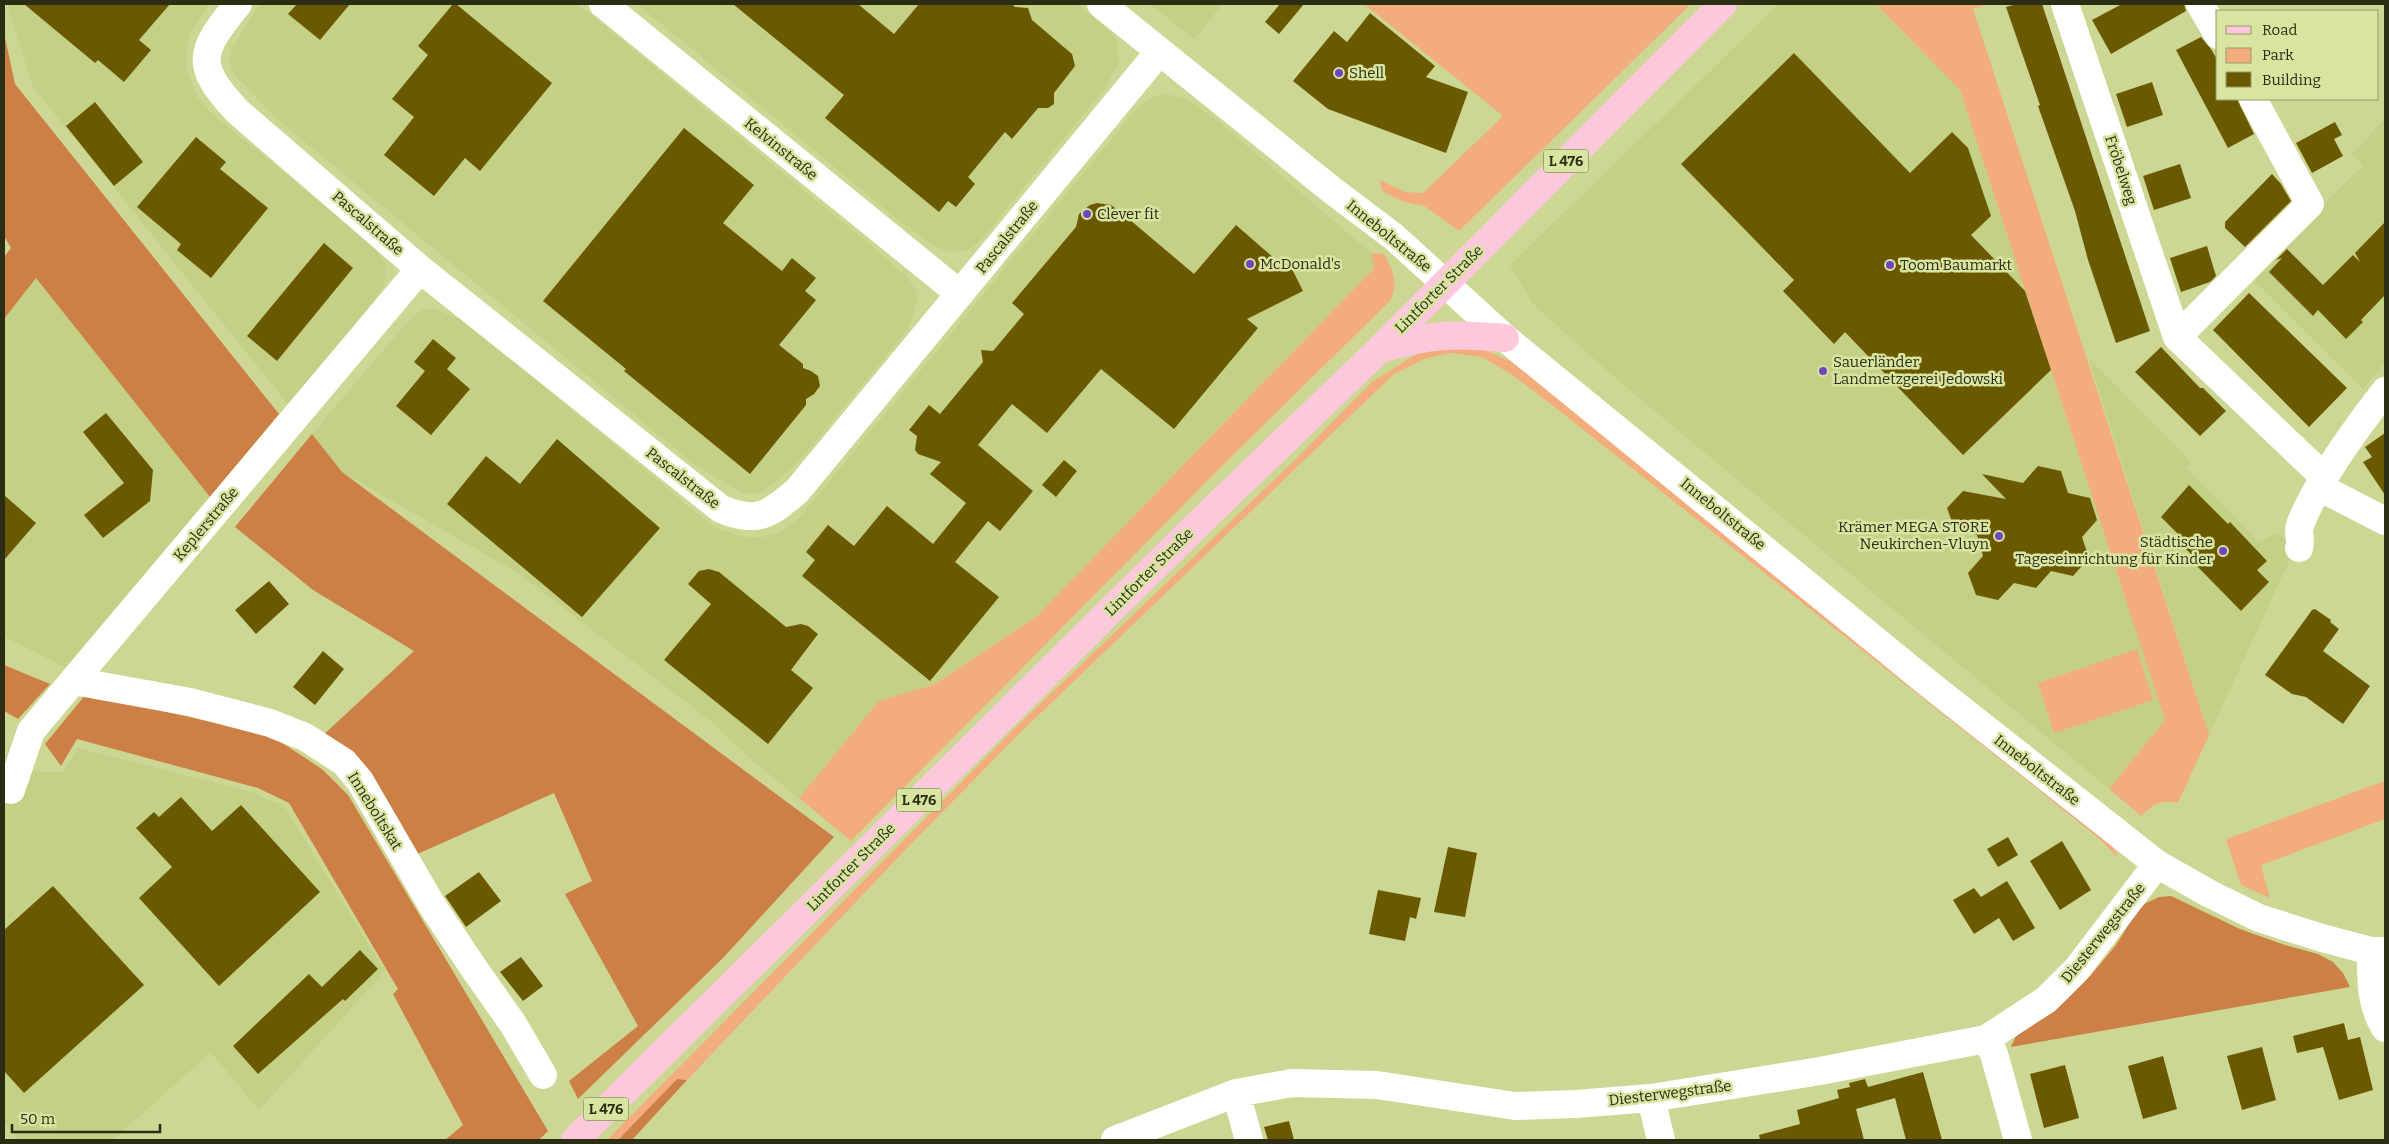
<svg xmlns="http://www.w3.org/2000/svg" width="2389" height="1144" font-family="Bitter,serif">
  <rect width="100%" height="100%" fill="#cdd794"/>
  <path fill="#c4d085" d="M 7,4 L 210,4 L 191,32 L 186,50 L 186,68 L 198,98 L 208,110 L 375,247 L 385,264 L 386,274 L 384,285 L 369,307 L 288,404 L 33,87 Z
    M 260,4 L 578,4 L 868,243 L 907,277 L 915,288 L 918,299 L 911,322 L 901,338 L 795,466 L 764,491 L 755,494 L 742,493 L 695,465 L 276,118 L 235,75 L 231,68 L 229,58 L 232,48 Z
    M 637,4 L 1077,4 L 1106,28 L 1116,39 L 1119,58 L 1116,68 L 1105,88 L 981,240 L 968,250 L 949,252 L 936,247 L 897,219 Z
    M 1150,4 L 1223,4 L 1194,39 Z
    M 1779,4 L 1876,4 L 1960,90 L 2165,720 L 2109,789 L 1621,383 L 1533,304 L 1510,265 Z
    M 1168,94 L 1188,100 L 1219,122 L 1371,253 L 1374,267 L 1036,617 L 935,684 L 879,701 L 799,798 L 754,762 L 713,723 L 518,573 L 342,472 L 312,434 L 410,319 L 422,310 L 433,308 L 465,321 L 715,528 L 746,538 L 764,537 L 782,531 L 800,517 L 1138,107 L 1157,95 Z
    M 2385,119 L 2385,363 L 2363,389 L 2249,276 L 2363,166 L 2352,154 Z
    M 36,278 L 210,497 L 65,667 L 4,637 L 4,319 Z
    M 2088,357 L 2191,462 L 2186,468 L 2259,542 L 2276,533 L 2297,544 L 2209,735 Z
    M 78,748 L 251,792 L 284,806 L 385,971 L 259,1110 L 211,1052 L 113,1140 L 19,1140 L 4,1123 L 4,771 L 63,772 Z"/>
  <path fill="#f3ad7c" d="M 1364,4 L 1691,4 L 1459,231 L 1424,206 L 1404,202 L 1382,191 L 1380,180 L 1405,192 L 1423,193 L 1503,116 Z
    M 1876,4 L 1988,4 L 1973,9 L 2209,735 L 2178,803 C 2159,799 2155,804 2141,816 L 2109,789 L 2165,720 L 1960,90 Z
    M 1371,253 L 1384,254 C 1393,269 1399,285 1390,301 L 1225,463 L 851,841 L 799,798 L 879,701 L 935,684 L 1036,617 L 1374,268 Z
    M 1472,345 L 1510,361 L 1648,465 L 2101,833 L 2113,847 L 2119,859 L 2103,842 L 2034,786 L 1552,405 L 1511,374 L 1482,357 L 1451,353 L 1424,359 L 1393,375 L 1020,733 L 907,848 L 687,1080 L 677,1079 L 618,1140 L 607,1140 L 1015,728 L 1298,457 L 1372,382 L 1420,352 Z
    M 2137,649 L 2153,700 L 2054,733 L 2038,683 Z
    M 2385,781 L 2385,819 L 2261,865 L 2270,898 L 2241,885 L 2226,839 Z"/>
  <path fill="#cd8046" d="M 4,33 L 15,84 L 279,414 L 210,497 L 36,278 L 4,319 L 4,257 L 11,248 L 4,236 Z
    M 312,434 L 342,472 L 834,837 L 723,958 L 578,1099 L 569,1081 L 638,1026 L 565,894 L 592,881 L 554,793 L 413,856 L 321,737 L 414,651 L 313,590 L 235,527 Z
    M 4,665 L 50,684 L 18,719 L 4,711 Z
    M 86,694 L 270,735 L 322,769 L 348,795 L 548,1131 L 539,1140 L 445,1140 L 463,1125 L 393,994 L 398,989 L 289,803 L 258,788 L 77,739 L 61,766 L 45,744 Z
    M 2171,896 L 2240,929 L 2285,945 L 2318,954 L 2333,962 L 2343,973 L 2350,987 L 2011,1047 L 2016,1036 L 2065,1001 L 2091,975 L 2116,945 L 2139,908 L 2146,903 L 2159,897 Z
    M 677,1079 L 687,1080 L 632,1140 L 618,1140 Z"/>
  <path fill="#6b5900" d="M 24,4 L 170,4 L 139,40 L 151,50 L 124,82 L 98,60 L 95,63 Z
    M 297,4 L 350,4 L 320,40 L 288,14 Z
    M 453,4 L 456,4 L 552,83 L 480,171 L 465,158 L 434,196 L 384,155 L 414,117 L 392,99 L 428,55 L 418,46 Z
    M 733,4 L 858,4 L 894,34 L 919,4 L 1012,4 L 1015,7 L 1028,8 L 1032,20 L 1072,54 L 1075,66 L 1054,93 L 1054,104 L 1048,108 L 1038,108 L 1012,139 L 1005,132 L 968,177 L 975,184 L 956,207 L 948,201 L 939,212 L 825,118 L 844,95 Z
    M 1280,4 L 1304,4 L 1279,34 L 1265,22 Z
    M 2017,4 L 2042,4 L 2150,331 L 2116,343 L 2088,260 L 2075,211 L 2038,106 L 2040,105 L 2006,7 Z
    M 2122,4 L 2184,4 L 2186,11 L 2111,54 L 2092,20 Z
    M 1370,13 L 1435,66 L 1426,77 L 1468,92 L 1446,153 L 1328,109 L 1293,81 L 1334,31 L 1347,42 Z
    M 2201,37 L 2211,49 L 2218,61 L 2218,99 L 2237,99 L 2254,134 L 2228,148 L 2176,50 Z
    M 1794,53 L 1910,173 L 1952,132 L 1968,148 L 1991,216 L 1971,235 L 2025,291 L 2051,370 L 1963,455 L 1845,332 L 1834,344 L 1783,291 L 1794,280 L 1681,164 Z
    M 2152,82 L 2163,115 L 2127,127 L 2116,94 Z
    M 95,102 L 143,162 L 114,186 L 66,126 Z
    M 2335,122 L 2342,135 L 2334,139 L 2343,156 L 2312,173 L 2296,143 Z
    M 684,128 L 754,185 L 723,223 L 782,271 L 792,258 L 816,278 L 805,291 L 816,300 L 779,345 L 803,364 L 803,368 L 811,371 L 818,376 L 820,386 L 814,394 L 806,399 L 806,405 L 750,474 L 624,371 L 626,369 L 543,301 Z
    M 196,137 L 226,162 L 220,169 L 268,208 L 211,278 L 177,250 L 181,244 L 137,207 Z
    M 2180,164 L 2191,198 L 2154,210 L 2143,176 Z
    M 2272,174 L 2281,184 L 2291,201 L 2245,247 L 2225,228 L 2225,222 Z
    M 1097,203 L 1111,205 L 1123,214 L 1194,274 L 1236,225 L 1283,266 L 1289,263 L 1303,291 L 1247,319 L 1258,328 L 1174,429 L 1101,369 L 1047,433 L 1012,404 L 978,445 L 1033,491 L 1000,531 L 988,521 L 955,562 L 999,597 L 930,681 L 802,576 L 815,560 L 806,552 L 828,525 L 854,546 L 887,506 L 933,544 L 966,503 L 930,474 L 941,462 L 918,454 L 915,450 L 917,436 L 909,430 L 929,405 L 940,414 L 983,362 L 981,350 L 993,351 L 1024,314 L 1012,303 L 1076,227 L 1079,214 L 1090,205 Z
    M 2385,222 L 2385,295 L 2361,320 L 2363,322 L 2346,339 L 2318,310 L 2313,316 L 2269,272 L 2282,258 L 2276,260 L 2287,249 L 2323,285 L 2353,255 L 2360,262 L 2355,253 Z
    M 324,243 L 353,268 L 277,361 L 247,336 Z
    M 2207,246 L 2216,276 L 2210,282 L 2181,292 L 2170,258 Z
    M 2249,293 L 2347,388 L 2309,427 L 2213,330 Z
    M 433,339 L 456,358 L 447,369 L 470,389 L 431,435 L 396,406 L 425,371 L 414,362 Z
    M 2161,347 L 2200,388 L 2203,388 L 2226,411 L 2200,436 L 2135,372 Z
    M 106,413 L 153,470 L 150,501 L 103,538 L 84,515 L 124,483 L 83,432 Z
    M 2385,433 L 2385,495 L 2363,462 L 2372,457 L 2365,447 Z
    M 557,439 L 660,528 L 582,617 L 447,504 L 486,456 L 520,484 Z
    M 1064,460 L 1077,471 L 1056,497 L 1042,485 Z
    M 2038,466 L 2061,471 L 2068,493 L 2090,498 L 2097,520 L 2082,537 L 2089,558 L 2073,576 L 2051,571 L 2036,588 L 2014,583 L 1998,600 L 1976,595 L 1968,573 L 1983,556 L 1977,535 L 1955,530 L 1947,508 L 1963,491 L 2006,499 L 1982,474 L 2023,483 Z
    M 2189,485 L 2228,524 L 2230,522 L 2267,561 L 2257,570 L 2269,582 L 2241,611 L 2193,562 L 2196,559 L 2181,544 L 2184,540 L 2161,517 Z
    M 4,495 L 36,523 L 4,560 Z
    M 709,569 L 719,572 L 786,627 L 801,624 L 808,626 L 818,634 L 791,670 L 813,688 L 768,744 L 664,660 L 711,604 L 688,584 L 699,571 Z
    M 269,581 L 289,604 L 256,634 L 235,610 Z
    M 2315,609 L 2331,620 L 2330,622 L 2339,629 L 2323,651 L 2370,686 L 2343,724 L 2306,697 L 2292,694 L 2265,675 L 2312,610 Z
    M 323,651 L 344,669 L 315,705 L 293,687 Z
    M 181,797 L 212,831 L 241,805 L 320,892 L 219,986 L 139,898 L 172,867 L 136,828 L 154,812 L 159,817 Z
    M 2008,837 L 2018,855 L 1998,867 L 1987,849 Z
    M 2062,841 L 2091,890 L 2060,910 L 2030,861 Z
    M 1448,847 L 1477,853 L 1465,917 L 1434,912 Z
    M 479,872 L 501,901 L 466,927 L 445,896 Z
    M 2007,881 L 2035,928 L 2013,941 L 1999,918 L 1974,934 L 1953,900 L 1974,888 L 1981,897 Z
    M 53,886 L 144,985 L 24,1093 L 4,1071 L 4,930 Z
    M 1378,890 L 1421,898 L 1416,919 L 1410,917 L 1405,941 L 1369,934 Z
    M 360,950 L 378,969 L 345,1001 L 343,999 L 258,1074 L 233,1046 L 309,974 L 322,987 Z
    M 521,957 L 543,986 L 523,1001 L 500,972 Z
    M 2344,1023 L 2348,1040 L 2360,1037 L 2373,1090 L 2339,1100 L 2323,1047 L 2297,1053 L 2293,1036 Z
    M 2262,1047 L 2276,1100 L 2242,1110 L 2227,1056 Z
    M 2163,1056 L 2177,1109 L 2143,1119 L 2128,1066 Z
    M 2065,1065 L 2079,1118 L 2044,1128 L 2030,1074 Z
    M 1923,1072 L 1942,1140 L 1906,1140 L 1895,1098 L 1856,1109 L 1864,1140 L 1760,1140 L 1759,1135 L 1800,1124 L 1797,1110 L 1839,1098 L 1837,1090 L 1850,1087 L 1849,1083 L 1865,1079 L 1868,1087 Z
    M 1289,1121 L 1294,1140 L 1268,1140 L 1264,1127 Z"/>
  <g fill="none" stroke-linecap="round" stroke-linejoin="round">
    <path stroke="#fff" stroke-width="28" d="M 238,4 C 200,51 193,64 237,111 L 420,269 L 721,509 C 757,524 769,515 797,491 L 1159,52
      M 603,4 L 960,294
      M 1101,4 L 1333,191 L 1394,237 L 1505,338 L 1929,684 L 2157,864 L 2210,894 L 2259,918 L 2322,938 L 2371,951 L 2385,951
      M 2065,4 L 2177,337 L 2325,478
      M 2200,4 L 2218,35
      M 2177,337 L 2310,204 L 2253,99
      M 2319,487 L 2385,521
      M 2299,548 C 2302,540 2297,532 2300,525 C 2316,483 2357,427 2385,391
      M 74,681 L 190,702 L 270,723 L 305,737 L 344,762 L 360,781 L 433,907 L 473,967 L 513,1024 L 543,1075
      M 11,790 L 31,731 L 420,269
      M 2371,951 C 2371,978 2370,1004 2385,1028
      M 1986,1039 L 1994,1054 L 2018,1140
      M 1236,1093 L 1249,1140
      M 1651,1098 L 1661,1140
      M 1115,1140 L 1236,1093 L 1292,1083 L 1377,1085 L 1515,1106 L 1576,1104 L 1651,1098 L 1820,1071 L 1986,1039 L 2046,1000 L 2077,969 L 2157,864"/>
    <path stroke="#fdc7dc" stroke-width="28" d="M 1381,349 C 1430,334 1455,333 1505,338
      M 575,1140 L 1199,523 L 1378,351 L 1723,4"/>
  </g>
  <g fill="#6f45bd" stroke="#dae4a1" stroke-width="2">
    <circle cx="1339" cy="73" r="5"/>
    <circle cx="1087" cy="214" r="5"/>
    <circle cx="1250" cy="264" r="5"/>
    <circle cx="1890" cy="265" r="5"/>
    <circle cx="1823" cy="371" r="5"/>
    <circle cx="1999" cy="536" r="5"/>
    <circle cx="2223" cy="551" r="5"/>
  </g>
  <g text-anchor="middle" dominant-baseline="central" stroke-width="5" stroke-linejoin="round" paint-order="stroke">
    <g fill="#dae4a1" stroke="#60653e" stroke-width="1">
      <rect x="1543.5" y="149.5" width="45" height="23" rx="4"/>
      <rect x="896.5" y="788.5" width="45" height="23" rx="4"/>
      <rect x="583.5" y="1097.5" width="45" height="23" rx="4"/>
    </g>
    <g font-size="14" font-weight="bold" fill="#2b2e13">
      <text x="1566" y="161">L 476</text>
      <text x="919" y="800">L 476</text>
      <text x="606" y="1109">L 476</text>
    </g>
    <g font-size="15" fill="#2b2e13" stroke="#dae4a1" text-anchor="start">
      <text x="1349" y="73">Shell</text>
      <text x="1097" y="214">Clever fit</text>
      <text x="1260" y="264">McDonald's</text>
      <text x="1900" y="265">Toom Baumarkt</text>
      <text x="1833" y="362">Sauerländer<tspan x="1833" dy="17">Landmetzgerei Jedowski</tspan></text>
      <text x="1989" y="527" text-anchor="end">Krämer MEGA STORE<tspan x="1989" dy="17">Neukirchen-Vluyn</tspan></text>
      <text x="2213" y="542" text-anchor="end">Städtische<tspan x="2213" dy="17">Tageseinrichtung für Kinder</tspan></text>
    </g>
    <g font-size="15" fill="#2b2e13" stroke="#dae4a1">
      <text transform="translate(781 149) rotate(39)">Kelvinstraße</text>
      <text transform="translate(2121 170) rotate(72)">Fröbelweg</text>
      <text transform="translate(368 223) rotate(41)">Pascalstraße</text>
      <text transform="translate(1389 236) rotate(39)">Inneboltstraße</text>
      <text transform="translate(1007 237) rotate(-51)">Pascalstraße</text>
      <text transform="translate(1439 289) rotate(-45)">Lintforter Straße</text>
      <text transform="translate(683 478) rotate(38)">Pascalstraße</text>
      <text transform="translate(1723 514) rotate(39)">Inneboltstraße</text>
      <text transform="translate(206 524) rotate(-50)">Keplerstraße</text>
      <text transform="translate(1149 572) rotate(-45)">Lintforter Straße</text>
      <text transform="translate(2037 770) rotate(38)">Inneboltstraße</text>
      <text transform="translate(375 811) rotate(58)">Inneboltskat</text>
      <text transform="translate(851 867) rotate(-45)">Lintforter Straße</text>
      <text transform="translate(2103 933) rotate(-51)">Diesterwegstraße</text>
      <text transform="translate(1670 1093) rotate(-7)">Diesterwegstraße</text>
    </g>
  </g>
  <rect width="2389" height="1144" fill="none" stroke="#2b2e13" stroke-width="10"/>
  <rect x="2216" y="10" width="162" height="90" fill="#dae4a1" stroke="#949b68"/>
  <rect x="2226" y="26" width="25" height="8" fill="#fdc7dc" stroke="#949b68"/>
  <text x="2262" y="35" font-size="15" fill="#2b2e13">Road</text>
  <rect x="2226" y="48" width="25" height="15" fill="#f3ad7c" stroke="#949b68"/>
  <text x="2262" y="60" font-size="15" fill="#2b2e13">Park</text>
  <rect x="2226" y="72" width="25" height="15" fill="#6b5900" stroke="#949b68"/>
  <text x="2262" y="85" font-size="15" fill="#2b2e13">Building</text>
  <path d="M12 1124v8h148v-8" fill="none" stroke="#2b2e13" stroke-width="2.5"/>
  <text x="20" y="1124" font-size="15" fill="#2b2e13" stroke="#dae4a1" stroke-width="4" paint-order="stroke">50 m</text>
</svg>
